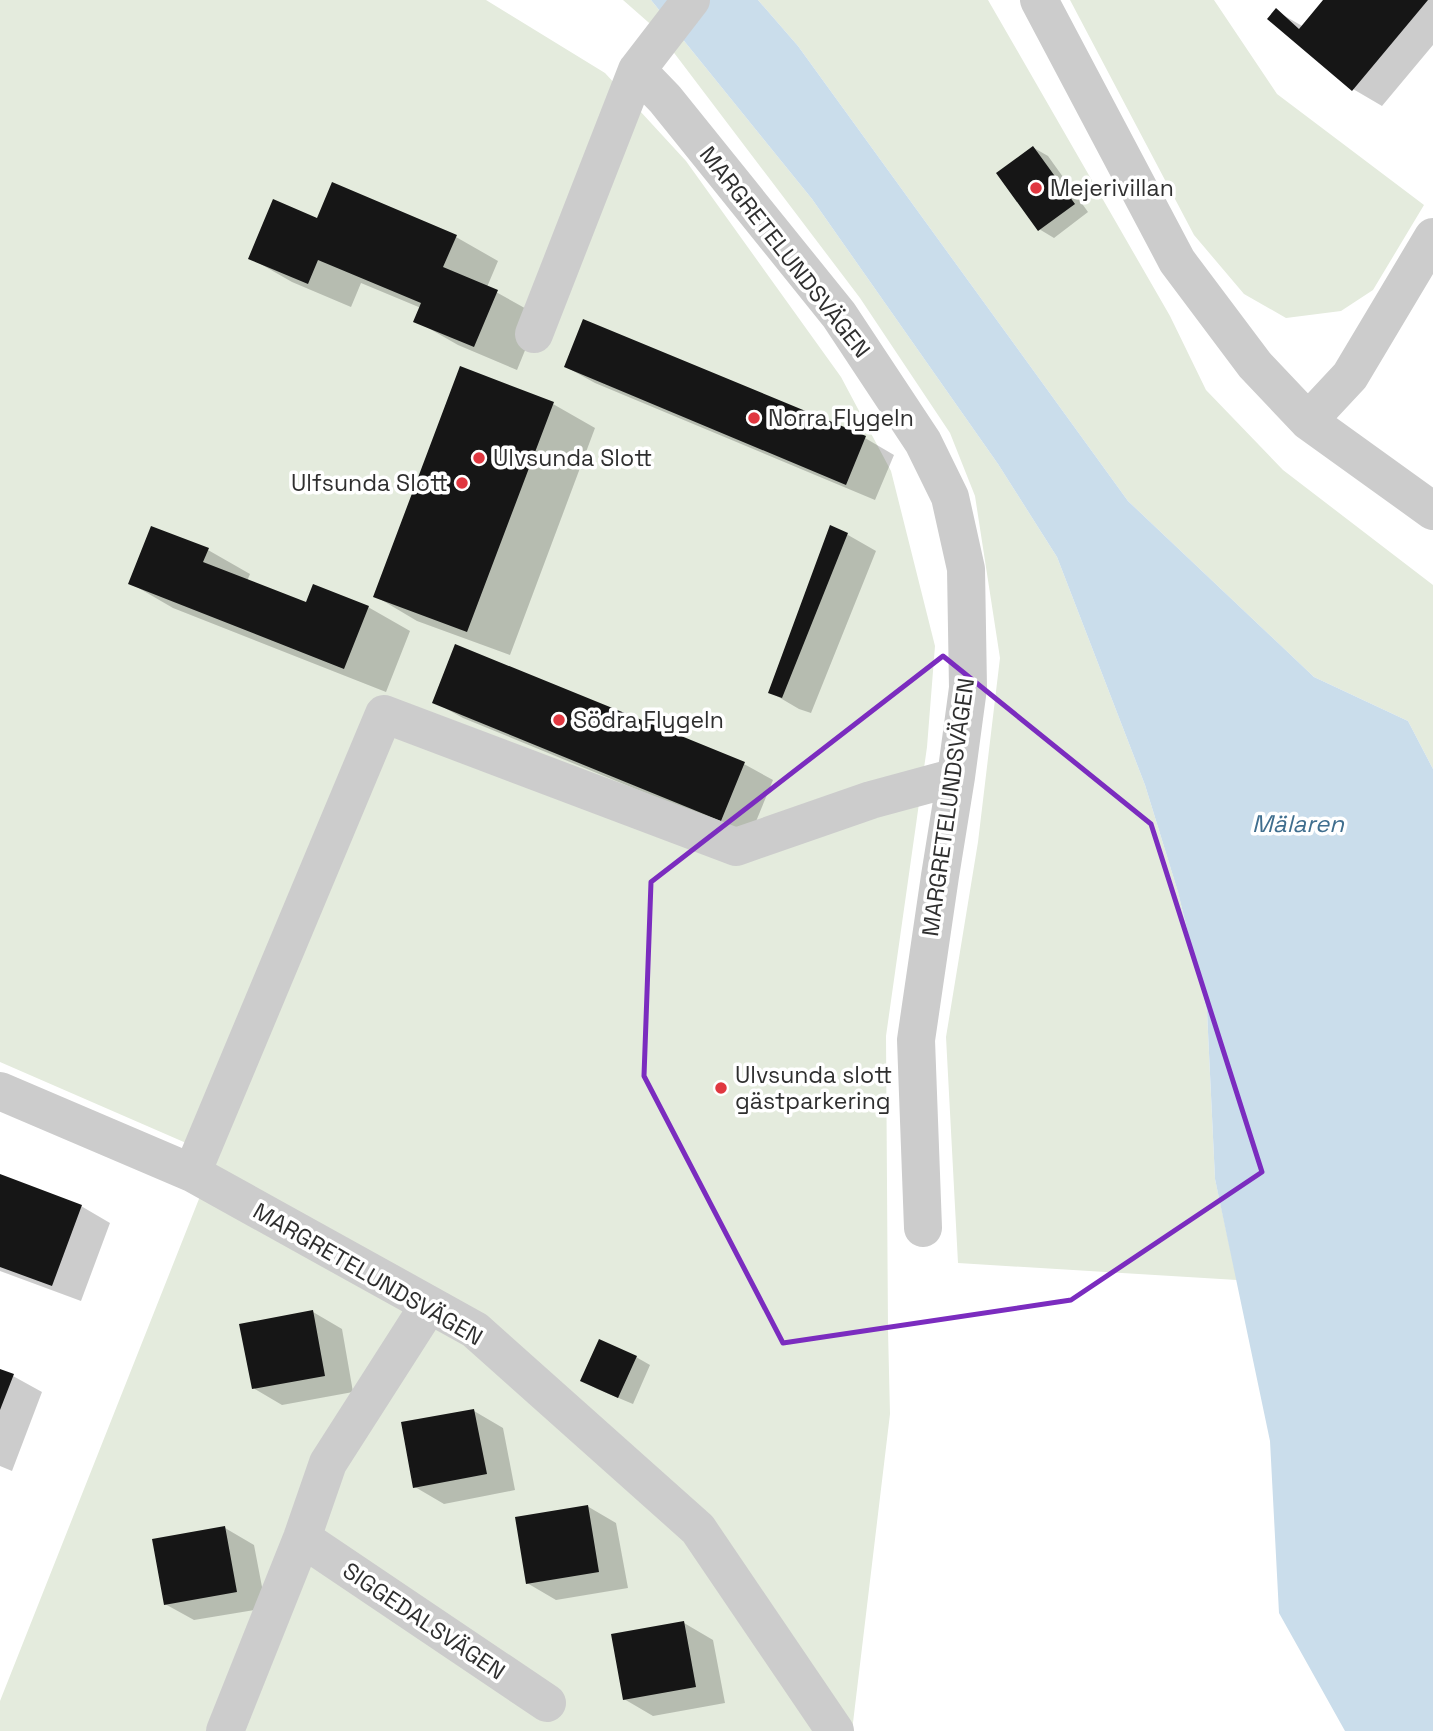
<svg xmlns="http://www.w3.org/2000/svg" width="1433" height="1731" font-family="'Space Grotesk',sans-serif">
  <rect width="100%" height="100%" fill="#fff"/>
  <path fill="#e4ebdd" d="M 0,0 L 486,0 L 605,73 L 686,161 L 841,377 L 891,471 L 935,646 L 927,747 L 886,1036 L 888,1330 L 890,1414 L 852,1731 L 0,1731 L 0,1701 L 216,1156 L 0,1062 Z
    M 623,0 L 651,0 L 812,199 L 998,464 L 1057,557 L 1145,785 L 1178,892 L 1207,1011 L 1215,1179 L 1237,1280 L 958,1263 L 946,1037 L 978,842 L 1000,658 L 975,496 L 950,433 L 860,298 L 656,29 Z
    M 758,0 L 988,0 L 1170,316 L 1206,390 L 1283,470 L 1433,585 L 1433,769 L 1408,721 L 1314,677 L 1128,501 L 798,46 Z
    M 1070,0 L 1214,0 L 1277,94 L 1424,205 L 1373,290 L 1341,311 L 1286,318 L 1244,294 L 1194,235 Z"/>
  <path fill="#caddeb" d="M 651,0 L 758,0 L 798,46 L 1128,501 L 1314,677 L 1408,721 L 1433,769 L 1433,1731 L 1345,1731 L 1279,1613 L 1270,1441 L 1215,1179 L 1207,1011 L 1178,892 L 1145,785 L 1057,557 L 998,464 L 812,199 Z"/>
  <path fill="#0003" d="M 1326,0 L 1433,0 L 1433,45 L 1382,106 L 1353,89 L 1276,11 L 1304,27 Z
    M 1034,148 L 1048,156 L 1088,212 L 1054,238 L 1039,229 Z
    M 318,220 L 456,237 L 498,261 L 487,287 L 539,316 L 517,370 L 458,345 L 416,321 L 421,308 L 361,283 L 351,307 L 292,282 L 250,258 Z
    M 566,367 L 865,438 L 894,455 L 875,500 L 595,383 Z
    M 553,404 L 595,428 L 510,655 L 417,621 L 375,596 Z
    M 831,528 L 848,535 L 876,551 L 811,713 L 799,709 L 770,692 Z
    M 208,550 L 250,574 L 247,581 L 307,605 L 368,607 L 410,631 L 386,692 L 173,608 L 130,583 Z
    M 434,702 L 744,764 L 773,780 L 750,836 L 463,718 Z
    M 0,1176 L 81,1206 L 110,1223 L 81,1301 L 0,1271 Z
    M 313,1312 L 342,1329 L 353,1392 L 282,1405 L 253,1388 Z
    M 636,1357 L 650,1365 L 633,1404 L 597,1389 L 583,1381 Z
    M 0,1371 L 13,1376 L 42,1392 L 12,1471 L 0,1466 Z
    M 474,1411 L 503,1428 L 515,1490 L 444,1504 L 415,1487 Z
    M 587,1506 L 616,1523 L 628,1588 L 556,1600 L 527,1583 Z
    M 225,1528 L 254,1545 L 266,1608 L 194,1620 L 165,1604 Z
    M 684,1623 L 713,1640 L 725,1703 L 653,1716 L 624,1699 Z"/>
  <path fill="#161616" d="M 1323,0 L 1428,0 L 1352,91 L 1267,19 L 1276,8 L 1299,29 Z
    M 1033,146 L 1075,204 L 1038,231 L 996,173 Z
    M 332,182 L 457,235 L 443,267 L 498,290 L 474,347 L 413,322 L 421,303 L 318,260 L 308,284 L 248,259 L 273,199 L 317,218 Z
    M 583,319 L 866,436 L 846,485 L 564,367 Z
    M 460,366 L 554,402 L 467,632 L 373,597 Z
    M 830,525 L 848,533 L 782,698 L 768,693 Z
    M 151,526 L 209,548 L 203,562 L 306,602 L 313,584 L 369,606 L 344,669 L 128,584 Z
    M 455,644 L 745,762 L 721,821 L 432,703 Z
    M 0,1174 L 82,1205 L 52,1286 L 0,1267 Z
    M 313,1310 L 325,1376 L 252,1389 L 239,1324 Z
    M 599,1339 L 637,1356 L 618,1398 L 580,1381 Z
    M 0,1369 L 14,1374 L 0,1410 Z
    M 474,1409 L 487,1474 L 413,1488 L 401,1422 Z
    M 588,1505 L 599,1572 L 526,1584 L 515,1517 Z
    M 225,1526 L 237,1592 L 164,1605 L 152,1539 Z
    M 684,1621 L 696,1687 L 623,1700 L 611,1634 Z"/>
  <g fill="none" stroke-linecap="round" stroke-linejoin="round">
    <path stroke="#ccc" stroke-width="38" d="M 1039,0 L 1177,261 L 1255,365 L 1308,421 L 1433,511
      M 637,70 L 665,99 L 839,315 L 923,442 L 950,497 L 966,569 L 968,688 L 956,777 L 940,876 L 916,1040 L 923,1228
      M 534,334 L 637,70 L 691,0
      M 1308,421 L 1350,376 L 1433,237
      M 0,1091 L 192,1173 L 475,1330 L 698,1529 L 835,1731
      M 192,1173 L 384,714 L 736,847 L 871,800 L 956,777
      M 302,1538 L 547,1703
      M 225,1731 L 302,1538 L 328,1463 L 429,1305"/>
  </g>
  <path fill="none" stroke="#7b2cbf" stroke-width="5" stroke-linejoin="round" d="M 943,656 L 1151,824 L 1262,1172 L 1071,1300 L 783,1343 L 644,1076 L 651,882 Z"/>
  <g fill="#e03740" stroke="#fff" stroke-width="2.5">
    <circle cx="1036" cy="188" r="7"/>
    <circle cx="754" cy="418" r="7"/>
    <circle cx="479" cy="458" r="7"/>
    <circle cx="462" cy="483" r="7"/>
    <circle cx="559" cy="720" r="7"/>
    <circle cx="721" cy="1088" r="7"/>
  </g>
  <g text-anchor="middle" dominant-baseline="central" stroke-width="7" stroke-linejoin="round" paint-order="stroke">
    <g font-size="23" fill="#2f2f2f" stroke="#fff" text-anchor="start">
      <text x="1050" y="188">Mejerivillan</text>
      <text x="768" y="418">Norra Flygeln</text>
      <text x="493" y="458">Ulvsunda Slott</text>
      <text x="448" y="483" text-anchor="end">Ulfsunda Slott</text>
      <text x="573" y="720">Södra Flygeln</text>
      <text x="735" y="1075">Ulvsunda slott<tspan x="735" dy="26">gästparkering</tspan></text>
    </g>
    <g font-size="23" fill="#2f2f2f" stroke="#fff">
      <text transform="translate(785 252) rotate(52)">MARGRETELUNDSVÄGEN</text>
      <text transform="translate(948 807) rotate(-82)">MARGRETELUNDSVÄGEN</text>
      <text transform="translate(368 1274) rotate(30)">MARGRETELUNDSVÄGEN</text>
      <text transform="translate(424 1621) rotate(34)">SIGGEDALSVÄGEN</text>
    </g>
    <g font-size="24" font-style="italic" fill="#3f6e8e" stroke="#fff">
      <text x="1298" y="823">Mälaren</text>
    </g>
  </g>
</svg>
